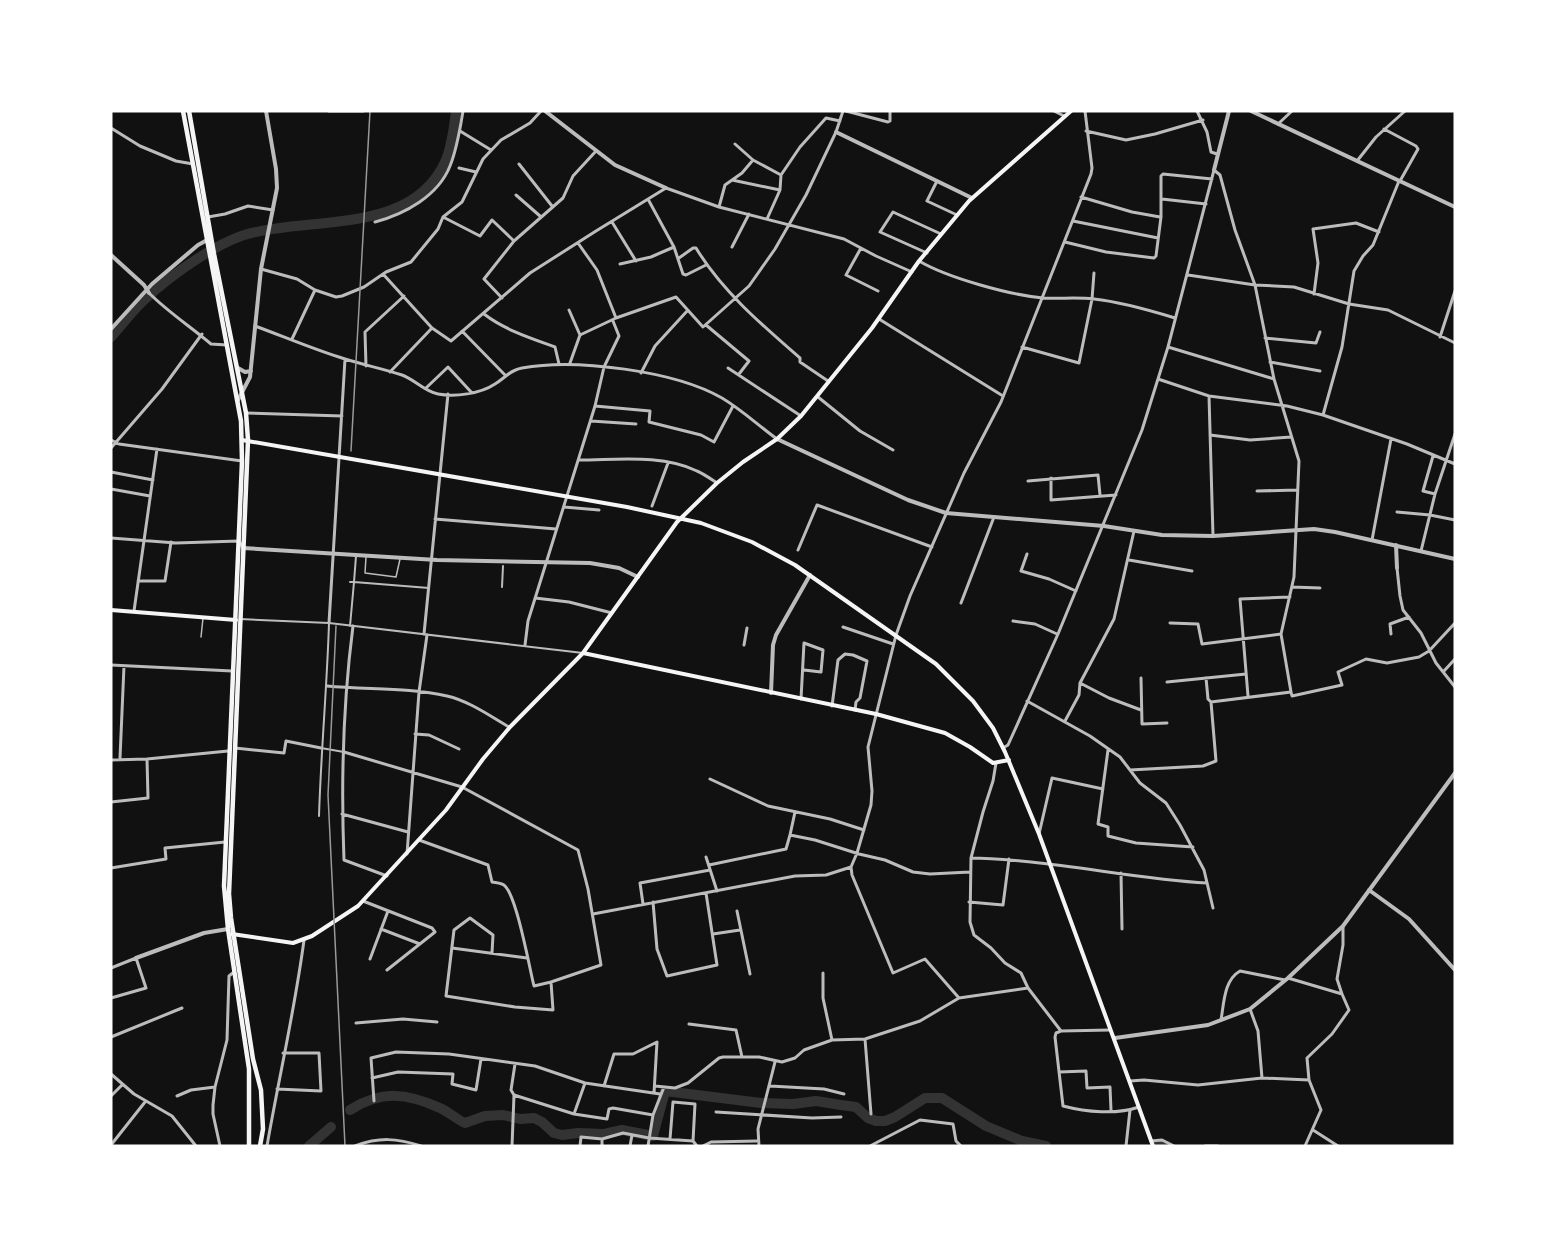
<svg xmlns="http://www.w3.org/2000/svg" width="1566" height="1257" font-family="Cabin,sans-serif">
  <rect width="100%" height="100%" fill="#111"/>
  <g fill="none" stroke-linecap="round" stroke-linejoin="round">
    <path stroke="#333" stroke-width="10" d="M 111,337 C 122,325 132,311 144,300 C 171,275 220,239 256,232 C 320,217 414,233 446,160 C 452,145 454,127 456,111
      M 350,1110 C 381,1090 407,1093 440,1108 C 449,1112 456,1119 465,1123 L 485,1116 L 503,1115 L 520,1119 L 534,1118 L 542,1122 L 554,1133 L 562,1135 L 578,1133 L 604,1134 L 622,1130 L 653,1136 L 665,1091 L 761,1103 L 793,1104 L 816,1101 L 841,1105 L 856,1107 L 868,1118 L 876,1121 L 885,1121 L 895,1117 L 925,1098 L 942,1098 L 986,1126 L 1022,1141 L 1046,1146
      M 1158,1145 L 1166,1146
      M 309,1146 L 331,1127"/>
    <path stroke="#bcbcbc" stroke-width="1.5" d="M 366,557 L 365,573 L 396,577 L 400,559
      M 201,637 L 203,618"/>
    <path stroke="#bcbcbc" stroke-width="2" d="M 356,556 L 354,582 L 429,588
      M 502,587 L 503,566
      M 240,619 L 329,623 L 583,653
      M 350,626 L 354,582 L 350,582
      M 321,748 L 344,752
      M 319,816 C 321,751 327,687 329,623"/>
    <path stroke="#bcbcbc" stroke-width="3" d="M 329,111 L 363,111
      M 846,111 L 888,122 L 890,121 L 890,111
      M 1054,111 L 1064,116
      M 1197,111 L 1207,132 L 1211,152 L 1217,154
      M 1278,124 L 1292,111
      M 111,128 L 140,146 L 176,161 L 193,164
      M 1384,129 L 1416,146 L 1418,149 L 1400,181
      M 460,131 L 491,150
      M 1086,131 L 1126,140 L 1155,134 L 1203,120
      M 735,144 L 753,160 L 781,175
      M 1357,161 L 1376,137 L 1405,111
      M 519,164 L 552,206
      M 459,168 L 476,172
      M 732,180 L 780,190
      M 937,181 L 927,201 L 957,215
      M 516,195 L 540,216
      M 1081,197 L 1132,212 L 1160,217
      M 1162,199 L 1206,204
      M 649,201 L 674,247 L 683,274 L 686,275 L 706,265
      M 719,207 L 725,185 L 742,173 L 753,160
      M 208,217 L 225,214 L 248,206 L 273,210
      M 443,217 L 480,236 L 492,220 L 514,241
      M 767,219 L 780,190 L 781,175 L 800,147 L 826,118 L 840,121
      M 1073,221 L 1158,238
      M 375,222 C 405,214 438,196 450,166 C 457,149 460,129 463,111
      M 612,222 L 636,261
      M 1065,242 L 1106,252 L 1154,258 L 1156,256 L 1161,217 L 1161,176 L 1163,174 L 1212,179
      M 578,243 L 597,270 L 616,318
      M 732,247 L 749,214
      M 861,248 L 846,275 L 878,291
      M 927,253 L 880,232 L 893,212 L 941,234
      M 679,258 L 693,248 L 696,248 C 722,291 762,325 800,358 L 800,362 L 828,381
      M 919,261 C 948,278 1010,295 1043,298 C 1060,299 1077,297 1094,299 C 1122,302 1149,310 1175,318
      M 620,264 L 651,257 L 674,247
      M 261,269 L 297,279 L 315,290 L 336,297 L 342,296 L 364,287 L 386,272 L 411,262 L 438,229 L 443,217 L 462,202 L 483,159 L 501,140 L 530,123 L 541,111
      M 383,274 L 432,328 L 451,341 L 530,273 L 596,231 L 666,188 L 719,207 L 844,239 L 876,256 L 912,272
      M 1188,275 L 1255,285 L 1294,287 L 1349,304 L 1388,310 L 1455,343
      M 149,293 C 168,312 191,327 211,344 L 227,345
      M 1314,294 L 1318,263 L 1313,229 L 1356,223 L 1379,232
      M 502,298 L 484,279 L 514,241 L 563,198 L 573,176 L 596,151
      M 569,310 L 580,335 L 570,363
      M 484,314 C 505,330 530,338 555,347 L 559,364
      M 879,319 L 1003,396
      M 706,325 L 749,361 L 739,374
      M 255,326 C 285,337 315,350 345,359 C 364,365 384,369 402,375 C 414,379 425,392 438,394 C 455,397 480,394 495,384 C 505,378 510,370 522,368 C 576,358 675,371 722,398 C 742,410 759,426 777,439
      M 462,331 L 505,375
      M 580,335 L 616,318 L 676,297 L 703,327 L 749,286 L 775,249 L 806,195 L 836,132 L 843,111
      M 1440,337 L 1455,291
      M 1265,338 L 1316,343 L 1320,332
      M 292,339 L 315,290
      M 1022,347 L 1079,363 L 1092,299 L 1094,273
      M 1168,347 L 1274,379
      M 1270,362 L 1320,371
      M 366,366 L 365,332 L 404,296
      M 728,368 L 801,416
      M 390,372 L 432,328
      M 641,373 L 655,346 L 688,310
      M 1158,379 L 1209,396 L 1287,406 L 1323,415 L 1407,444 L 1455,464
      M 426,388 L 448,367 L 472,393
      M 1209,396 L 1213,536
      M 818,397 L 860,431 L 893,450
      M 595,406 L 650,411 L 649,422 L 701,435 L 714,442 L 733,406
      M 246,413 L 342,416
      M 1323,415 L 1342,347 L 1354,271 L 1363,256 L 1373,245 L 1399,181
      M 591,421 L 636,424
      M 1210,435 L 1250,440 L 1291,437
      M 111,440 L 119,444 L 242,461
      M 111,448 L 162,389 L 202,334
      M 1433,456 L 1423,491 L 1435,494
      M 579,460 C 617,460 662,454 697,471 C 704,474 711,479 717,483
      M 111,472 L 153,480
      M 1051,478 L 1051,500 L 1116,495
      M 1028,481 L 1098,475 L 1100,495
      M 111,489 L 150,496
      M 1257,491 L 1297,490
      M 652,506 L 668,463
      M 564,507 L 599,510
      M 1397,512 L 1430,515 L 1455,520
      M 435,519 L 556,529
      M 111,538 L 176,543 L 239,541 L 243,548
      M 1372,540 L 1391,439
      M 798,550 L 817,505 L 932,547
      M 1421,551 L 1435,494 L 1455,434
      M 1027,554 L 1021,571 L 1049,579 L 1076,591
      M 1129,560 L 1192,571
      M 1397,568 L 1400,596 L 1403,610 L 1421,633 L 1436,663 L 1455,687
      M 138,581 L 165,581 L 171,542
      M 1292,587 L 1320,588
      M 535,598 L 569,602 L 612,613
      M 961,603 L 994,517
      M 134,611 L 157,449
      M 1013,621 L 1035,624 L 1057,634
      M 329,623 L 345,359
      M 1170,623 L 1198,624 L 1202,644 L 1281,634
      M 353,626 C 343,703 341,783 344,860 L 387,876
      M 843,627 L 893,644
      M 424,634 L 448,394
      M 1391,634 L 1390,624 L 1409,617
      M 525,645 L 528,621 L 595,406 L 604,367 L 619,336 L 613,321
      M 744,645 L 747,628
      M 111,665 L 232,671
      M 1444,671 L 1455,659
      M 1141,678 L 1142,724 L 1167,723
      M 1206,678 L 1208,699 L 1211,702
      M 1167,682 L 1246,674
      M 1080,683 L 1109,698 L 1141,710
      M 327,686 C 367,690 408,687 447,696 C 469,701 490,716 509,727
      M 1291,692 L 1292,696 L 1342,685 L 1338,672 L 1366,659 L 1387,663 L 1419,657 L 1429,651 L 1455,623
      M 1248,696 L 1240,599 L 1290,597
      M 801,699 L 804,643 L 823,650 L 821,672 L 804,670
      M 1027,701 L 1090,736 L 1120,757 L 1140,783 L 1166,803 L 1180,825 L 1204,870 L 1213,908
      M 832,706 L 838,660 L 845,654 L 853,655 L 867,661 L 860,698 L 856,702 L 855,710
      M 1065,721 L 1079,695 L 1080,683 L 1114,619 L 1134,531
      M 415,734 L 429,735 L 459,749
      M 235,748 L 284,753 L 286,741 L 321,748
      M 1003,748 L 1008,745 L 1058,634 L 1142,430 L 1168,347 L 1214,170
      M 1108,750 L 1098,824 L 1108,827 L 1108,836 L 1136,843 L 1193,847
      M 344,752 L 462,787 L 578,850 L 588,889 L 601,965 L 551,982 L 534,986 C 529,966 517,898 505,886 C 502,883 497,883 492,882 L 488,865 L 419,840
      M 120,758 L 124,666
      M 111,760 L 147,759 L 228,751
      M 996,763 L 993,781 L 983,812 L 971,858 L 970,922 L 974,935 L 991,948 L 1005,963 L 1021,973 L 1028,988 L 1061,1031
      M 1130,770 L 1203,766 L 1216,761 L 1211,702 L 1291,692 L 1281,634 L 1294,577 L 1299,461 L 1274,379 L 1255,285 L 1235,230 L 1220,175 L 1214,170
      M 710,779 L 768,806 L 830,819 L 864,830
      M 111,802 L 148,798 L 147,759
      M 795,812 L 790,835 L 815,840 L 859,854 L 885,860 L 913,872 L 930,874 L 970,872
      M 342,814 L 408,832
      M 1039,834 L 1052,778 L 1103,789
      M 407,854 L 419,692 L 427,635
      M 706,857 L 717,891
      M 971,858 C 991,858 1011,860 1031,862 C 1090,868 1149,880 1207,883
      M 709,865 L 786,849 L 790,835
      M 111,868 L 166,859 L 165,848 L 225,842
      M 1121,873 L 1122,929
      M 363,901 L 432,928 L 435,932 L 387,970
      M 653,902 L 657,949 L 667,976 L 717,965 L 706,893
      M 969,902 L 1003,905 L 1009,859
      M 643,904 L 640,883 L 710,870
      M 737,911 L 750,974
      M 593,914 L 795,876 L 826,875 L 851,867
      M 381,929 L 420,944
      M 713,934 L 740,930
      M 452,948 L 527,958
      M 492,953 L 493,935 L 470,918 L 454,930 L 446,996 L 515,1007 L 553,1010 L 551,982
      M 370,959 L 388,911
      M 111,968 L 136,958 L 146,988 L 111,998
      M 823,973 L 823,998 L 832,1040
      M 1288,978 L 1342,994 L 1349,1010 L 1332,1034 L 1307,1058 L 1309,1080
      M 1342,994 L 1337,979 L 1343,945 L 1343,926
      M 959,998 L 925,959 L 893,973 L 852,875 L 851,867 L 857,853 L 871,805 L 872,791 L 868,747 L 896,635 L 910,596 L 964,473 L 1001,402 L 1091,174 L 1092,168 L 1085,111
      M 1250,1009 L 1258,1031 L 1262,1078
      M 1221,1020 C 1224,1003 1224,980 1240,971 L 1285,980
      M 356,1023 L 403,1019 L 437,1022
      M 689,1024 L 736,1030 L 742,1057
      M 1110,1030 L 1061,1031 L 1056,1033 L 1055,1037 L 1063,1106 C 1086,1112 1116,1115 1139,1107
      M 111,1037 L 182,1008
      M 865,1039 L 871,1114
      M 1059,1072 L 1086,1071 L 1087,1088 L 1110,1087 L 1111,1110
      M 111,1074 L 134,1094 L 172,1116 L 196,1146
      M 372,1078 L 398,1072 L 453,1074 L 452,1084 L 476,1090 L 481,1059
      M 1130,1081 L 1144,1080 L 1198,1085 L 1262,1078 L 1309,1080 L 1321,1110 L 1305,1146
      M 604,1086 L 614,1054 L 633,1054 L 657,1042 L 654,1093
      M 655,1086 L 675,1088 L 688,1083 L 719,1058 L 723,1057 L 759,1057 L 782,1062 L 795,1058 L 804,1050 L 832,1040 L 865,1039 L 920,1021 L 959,998 L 1028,988
      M 770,1086 L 824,1089 L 844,1094
      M 277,1089 L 321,1091 L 319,1053 L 283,1053
      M 514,1095 L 574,1114 L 607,1119 L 609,1109 L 613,1108 L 653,1115
      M 111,1096 L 122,1085
      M 177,1096 L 191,1090 L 215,1087
      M 374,1101 L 371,1058 L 396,1052 L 449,1054 L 535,1066 L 585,1083 L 660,1094
      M 716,1112 L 812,1118 L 841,1117
      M 574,1114 L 585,1083
      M 1313,1130 L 1338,1146
      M 670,1139 L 673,1102 L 695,1104 L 693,1141 L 697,1146
      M 1151,1141 L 1162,1140 L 1174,1146
      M 111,1145 L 145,1102
      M 220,1146 L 213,1114 L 213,1105 L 215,1087 L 227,1040 L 229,976 L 234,972
      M 267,1146 C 279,1077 295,1009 304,940
      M 355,1146 C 379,1137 397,1138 421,1146
      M 512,1146 L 514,1095 L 511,1090 L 515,1064
      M 580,1146 L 581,1137 L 602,1139 L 623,1133 L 649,1138 L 693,1141
      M 602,1146 L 602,1139
      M 630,1146 L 632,1135
      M 648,1146 L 653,1115 L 664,1087
      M 703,1146 L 711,1142 L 757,1141
      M 759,1146 L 758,1129 L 775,1062
      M 870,1146 L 920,1120 L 953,1124 L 956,1141 L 961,1146
      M 1126,1146 L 1130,1110
      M 1205,1146 L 1218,1146"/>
    <path stroke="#bcbcbc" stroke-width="4" d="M 545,111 L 615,165 L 666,188
      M 1251,111 L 1455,207
      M 836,132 L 972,198
      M 1214,170 L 1229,111
      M 111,255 L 144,285 L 149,293
      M 111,329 L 152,284 L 198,245 L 209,239
      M 238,368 L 245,372 L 251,371
      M 238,400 L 250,377 L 261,269 L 277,188 L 276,169 L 266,111
      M 777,439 L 908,500 L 946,513 L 1104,526 L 1162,535 L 1213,536 L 1314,529 L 1335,532 L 1455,559
      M 1396,545 L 1397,568
      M 243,548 L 437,560 L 590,563 L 619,568 L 638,577
      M 771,693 L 773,645 L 776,635 L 810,575
      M 1369,890 L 1409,919 L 1455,970
      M 136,958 L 204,933 L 228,929
      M 1115,1038 L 1208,1025 L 1250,1009 L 1288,978 L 1343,926 L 1455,773"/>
    <path stroke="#f5f5f5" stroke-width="4" d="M 242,440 L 627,507 L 701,523 L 752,542 L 795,565 L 936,664 L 973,701 L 993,728 L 1005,752 L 1039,834 L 1153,1146
      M 111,610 L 236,620
      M 583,653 L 876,714 L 945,733 L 970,747 L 993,763 L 1009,760
      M 232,934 L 293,943 L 312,936 L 358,906 L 446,810 L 483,759 L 510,727 L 583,653 L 677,522 L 717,483 L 743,462 L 777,439 L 801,416 L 872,328 L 919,261 L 969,201 L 1071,111"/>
    <path stroke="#f5f5f5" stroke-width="4.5" d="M 183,111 L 241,421 L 242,461 L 224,886 L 228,929 L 249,1069 L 249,1146
      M 189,111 L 214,254 L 246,413 L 248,440 L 229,894 L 231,918 L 253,1059 L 261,1090 L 263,1129 L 260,1146"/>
    <path stroke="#9a9a9a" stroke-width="1.5" d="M 351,451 L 370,111
      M 336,626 L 328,795 L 345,1146"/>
  </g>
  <rect width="1566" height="1257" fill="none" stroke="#ffffff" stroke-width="225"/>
</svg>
